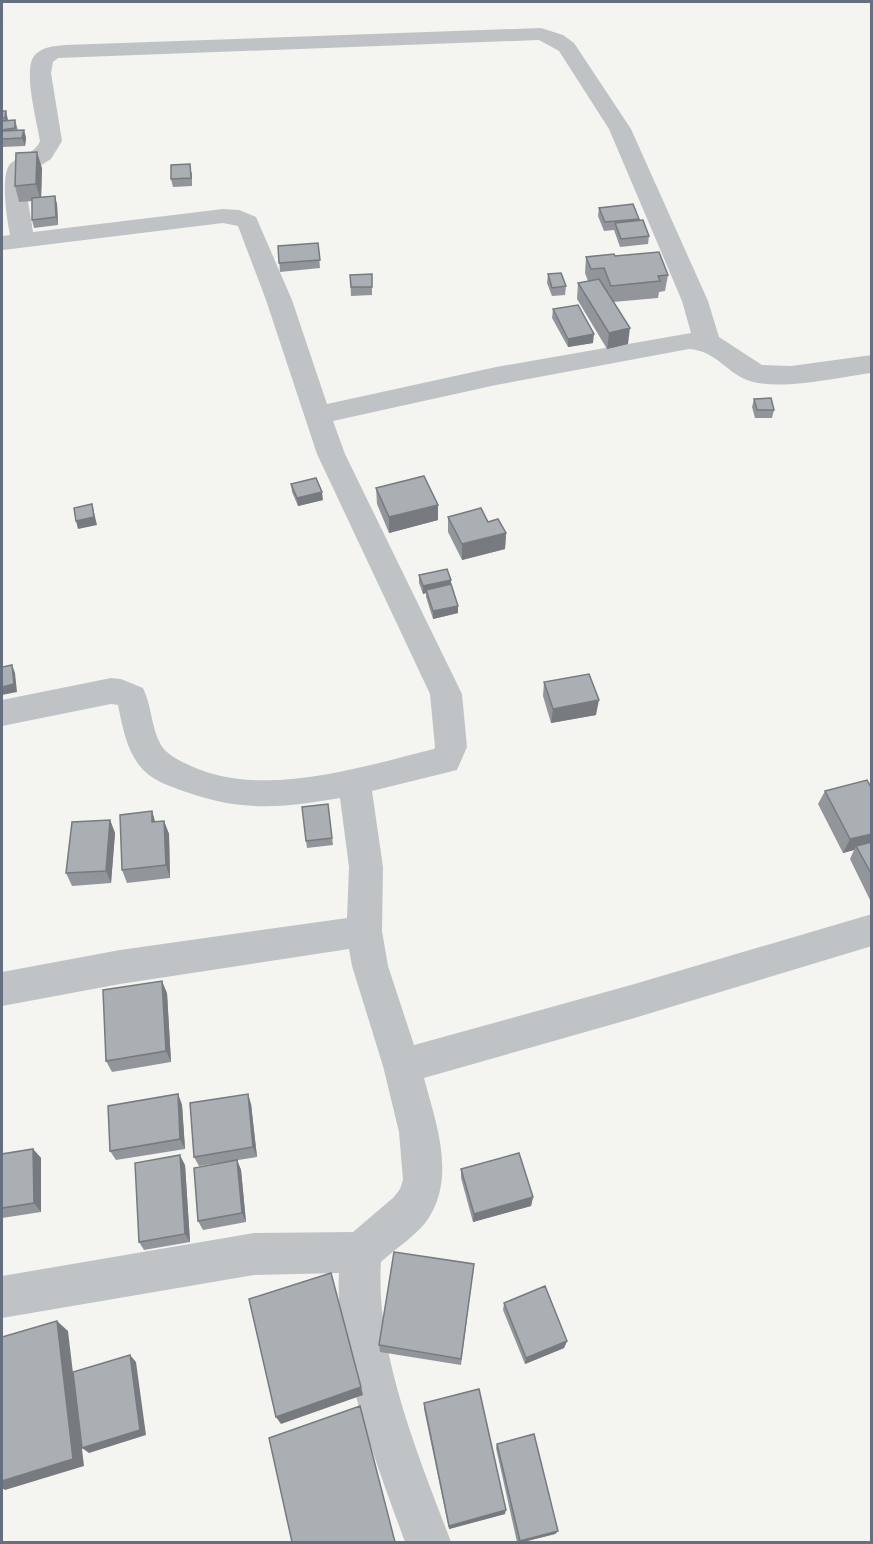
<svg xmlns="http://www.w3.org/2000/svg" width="873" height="1544" font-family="'Roboto Condensed',sans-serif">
  <rect width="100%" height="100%" fill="#f4f4f1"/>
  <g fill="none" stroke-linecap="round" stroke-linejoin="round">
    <path fill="#c0c3c6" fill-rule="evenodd" d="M 541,28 L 563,35 L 574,43 L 631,129 L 708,301 L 719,337 L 762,365 L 791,366 L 872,355 L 872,373 C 839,377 781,391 750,381 C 727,374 717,351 689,349 L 496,385 L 333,421 L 345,454 L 462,694 L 467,747 L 457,770 L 372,791 L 383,867 L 382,931 L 388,966 L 414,1045 L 631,985 L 872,914 L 872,946 L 631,1019 L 424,1078 C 435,1120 455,1172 431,1214 C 421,1233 397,1247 381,1262 C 375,1354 419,1457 451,1542 L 405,1542 C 377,1465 334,1355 339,1273 L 254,1275 L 2,1318 L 2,1276 L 254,1233 L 353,1232 L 394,1197 L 400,1189 L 403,1180 L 399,1132 L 383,1066 L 352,966 L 349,949 L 120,984 L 2,1006 L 2,972 L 120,950 L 347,918 L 349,867 L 340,798 C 280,808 244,812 186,792 C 169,786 150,780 139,765 C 126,748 122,725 118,705 L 111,704 L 2,726 L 2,700 L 111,678 L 121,679 L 143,688 C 152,706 151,728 161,745 C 167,755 180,761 191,766 C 263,799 361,767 434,749 L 435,747 L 430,694 L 317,454 L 266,300 L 238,226 L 223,223 L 3,250 L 2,236 L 10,235 C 7,219 0,176 10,164 C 20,155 34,155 40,141 C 37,122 23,71 34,56 C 41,47 54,46 65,45 ZM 539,40 L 559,51 L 609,129 L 682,301 L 691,333 L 496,367 L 327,404 L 292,300 L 256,217 L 239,210 L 223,209 L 33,232 L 27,195 L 30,172 L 51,159 L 62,141 L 51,73 L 53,62 L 58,58 Z"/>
  </g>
  <path fill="#92969b" d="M 2,111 L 8,120 L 15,120 L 18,130 L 24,130 L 26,138 L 25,146 L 2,147 Z
    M 42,168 L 41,197 L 57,204 L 58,225 L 34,228 L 32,220 L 32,201 L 19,202 L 15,186 Z
    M 192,172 L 192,186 L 173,187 L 171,179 Z
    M 599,208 L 639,219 L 639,220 L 649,236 L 648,244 L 620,247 L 614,230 L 604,231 L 598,216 Z
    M 318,243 L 320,268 L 280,272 L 278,246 Z
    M 615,256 L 668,275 L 665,291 L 659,292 L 658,298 L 613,302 L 628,344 L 607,349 L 577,299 L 578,283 L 588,281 L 585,273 L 586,257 Z
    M 372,274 L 372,295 L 351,296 L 350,275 Z
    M 548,274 L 566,286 L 565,295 L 552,296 L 547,283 Z
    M 553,309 L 593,343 L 568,347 L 552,318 Z
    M 754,399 L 774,410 L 772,418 L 755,418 L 752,407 Z
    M 291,484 L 323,500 L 298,506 L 292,492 Z
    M 376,488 L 438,505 L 438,520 L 389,533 L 377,504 Z
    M 448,517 L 488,522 L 506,533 L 505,549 L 462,560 L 448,532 Z
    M 419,575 L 451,580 L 451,585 L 458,613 L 433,619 L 426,597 L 426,593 L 423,594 L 419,583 Z
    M 544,682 L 596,715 L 551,723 L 543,696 Z
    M 872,789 L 872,899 L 870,900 L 850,859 L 854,850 L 843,853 L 818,804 L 825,791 Z
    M 328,804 L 333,845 L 307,848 L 306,841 Z
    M 152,811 L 155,822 L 164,821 L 169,834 L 170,878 L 127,883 L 122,870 Z
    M 110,820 L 115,833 L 111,883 L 72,886 L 66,873 Z
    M 167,993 L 171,1062 L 112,1072 L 106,1061 Z
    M 178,1094 L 182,1105 L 185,1149 L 116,1160 L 110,1151 Z
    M 251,1104 L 257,1157 L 199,1166 L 194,1157 Z
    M 33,1149 L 41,1158 L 41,1212 L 2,1218 L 2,1154 Z
    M 237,1160 L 241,1170 L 246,1222 L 203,1230 L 198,1221 Z
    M 185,1165 L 190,1242 L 144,1250 L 139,1242 Z
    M 461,1169 L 533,1197 L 531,1206 L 473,1222 L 461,1178 Z
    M 474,1264 L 461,1365 L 380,1352 L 379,1345 Z
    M 504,1303 L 567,1341 L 564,1348 L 525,1364 L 503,1310 Z
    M 424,1403 L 505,1514 L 449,1529 L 424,1409 Z
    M 497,1444 L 558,1531 L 555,1534 L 523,1542 L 517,1542 L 496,1448 Z"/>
  <path fill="#777a7e" d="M 6,111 L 8,120 L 7,126 L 5,118 Z
    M 24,130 L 26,138 L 25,146 L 22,138 Z
    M 37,152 L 42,168 L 41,201 L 36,184 Z
    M 55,196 L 57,204 L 58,225 L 56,217 Z
    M 630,328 L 628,344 L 607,349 L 609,333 Z
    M 594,334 L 593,343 L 568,347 L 568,339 Z
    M 322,492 L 323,500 L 298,506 L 297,498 Z
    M 92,504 L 97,525 L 78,529 L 76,521 Z
    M 438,505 L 438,520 L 389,533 L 389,517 Z
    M 506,533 L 505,549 L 462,560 L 462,544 Z
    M 451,580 L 451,588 L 426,590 L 426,593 L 423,594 L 423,586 Z
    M 458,606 L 458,613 L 433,619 L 433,611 Z
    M 12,665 L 15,673 L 17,692 L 2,695 L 2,687 Z
    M 599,700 L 596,715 L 551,723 L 553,709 Z
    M 152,811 L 156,825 L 152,822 Z
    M 110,820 L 115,833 L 111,883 L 106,871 Z
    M 164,821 L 169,834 L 170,878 L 166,865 Z
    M 872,834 L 872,846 L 856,846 L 854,850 L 843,853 L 850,839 Z
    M 162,981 L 167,993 L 171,1062 L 166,1051 Z
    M 178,1094 L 182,1105 L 185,1149 L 180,1139 Z
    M 248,1094 L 251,1104 L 257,1157 L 253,1147 Z
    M 33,1149 L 41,1158 L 41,1212 L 34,1203 Z
    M 180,1155 L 185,1165 L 190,1242 L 185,1234 Z
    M 237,1160 L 241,1170 L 246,1222 L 242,1213 Z
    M 533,1197 L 531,1206 L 473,1222 L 474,1214 Z
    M 57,1321 L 68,1331 L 84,1466 L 5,1490 L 2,1488 L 2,1481 Z
    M 567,1341 L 564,1348 L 525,1364 L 526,1358 Z
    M 130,1355 L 136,1362 L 146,1435 L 89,1453 L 82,1448 Z
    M 361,1387 L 363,1395 L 281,1424 L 276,1417 Z
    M 506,1510 L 505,1514 L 449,1529 L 449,1526 Z
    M 558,1531 L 555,1534 L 523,1542 L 519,1542 L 520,1541 Z"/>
  <path fill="#aaafb4" stroke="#777a7e" stroke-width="1.5" d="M 2,111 L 6,111 L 5,118 L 2,118 Z
    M 15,120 L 15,128 L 2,130 L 2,121 Z
    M 24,130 L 22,138 L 2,139 L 2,131 Z
    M 37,152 L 36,184 L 15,186 L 16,153 Z
    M 190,164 L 191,178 L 171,179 L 171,165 Z
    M 55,196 L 56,217 L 32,220 L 32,198 Z
    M 633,204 L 639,219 L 605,222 L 599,208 Z
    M 643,220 L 649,236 L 621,239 L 615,223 Z
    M 318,243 L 320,260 L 279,263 L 278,246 Z
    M 659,252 L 668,275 L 658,276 L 660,281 L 611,286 L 604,268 L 591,269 L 586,257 L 614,254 L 615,256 Z
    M 561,273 L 566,286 L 552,288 L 548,274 Z
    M 372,274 L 372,287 L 351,287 L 350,275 Z
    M 599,279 L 630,328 L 609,333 L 578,283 Z
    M 578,305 L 594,334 L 568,339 L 553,309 Z
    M 771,398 L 774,410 L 757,410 L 754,399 Z
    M 424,476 L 438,505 L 389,517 L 376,488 Z
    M 316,478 L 322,492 L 297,498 L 291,484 Z
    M 92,504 L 94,517 L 76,521 L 74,508 Z
    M 481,508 L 488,522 L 498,519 L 506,533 L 462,544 L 448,517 Z
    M 447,569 L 451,580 L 423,586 L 419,575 Z
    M 451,584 L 458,606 L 433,611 L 426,590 Z
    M 12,665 L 14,684 L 2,687 L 2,667 Z
    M 589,674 L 599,700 L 553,709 L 544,682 Z
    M 867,780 L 872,789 L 872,834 L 850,839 L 825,791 Z
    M 328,804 L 332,838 L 306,841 L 302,807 Z
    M 152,811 L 152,822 L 164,821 L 166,865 L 122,870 L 120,815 Z
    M 110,820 L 106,871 L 66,873 L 72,822 Z
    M 872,842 L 872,875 L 856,846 Z
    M 162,981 L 166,1051 L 106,1061 L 103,990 Z
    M 178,1094 L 180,1139 L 110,1151 L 108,1106 Z
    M 248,1094 L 253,1147 L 194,1157 L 190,1103 Z
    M 33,1149 L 34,1203 L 2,1208 L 2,1154 Z
    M 519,1153 L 533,1197 L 474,1214 L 461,1169 Z
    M 180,1155 L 185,1234 L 139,1242 L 135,1163 Z
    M 237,1160 L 242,1213 L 198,1221 L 194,1168 Z
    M 394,1252 L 474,1264 L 461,1359 L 379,1345 Z
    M 331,1273 L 361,1387 L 276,1417 L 249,1299 Z
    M 545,1286 L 567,1341 L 526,1358 L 504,1303 Z
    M 57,1321 L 73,1459 L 2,1481 L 2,1337 Z
    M 130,1355 L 140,1430 L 82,1448 L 73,1372 Z
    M 479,1389 L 506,1510 L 449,1526 L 424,1403 Z
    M 360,1406 L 395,1542 L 292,1542 L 269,1438 Z
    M 534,1434 L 558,1531 L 520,1541 L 497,1444 Z"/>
  <rect width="873" height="1544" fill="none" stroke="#666f7f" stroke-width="6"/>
</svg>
